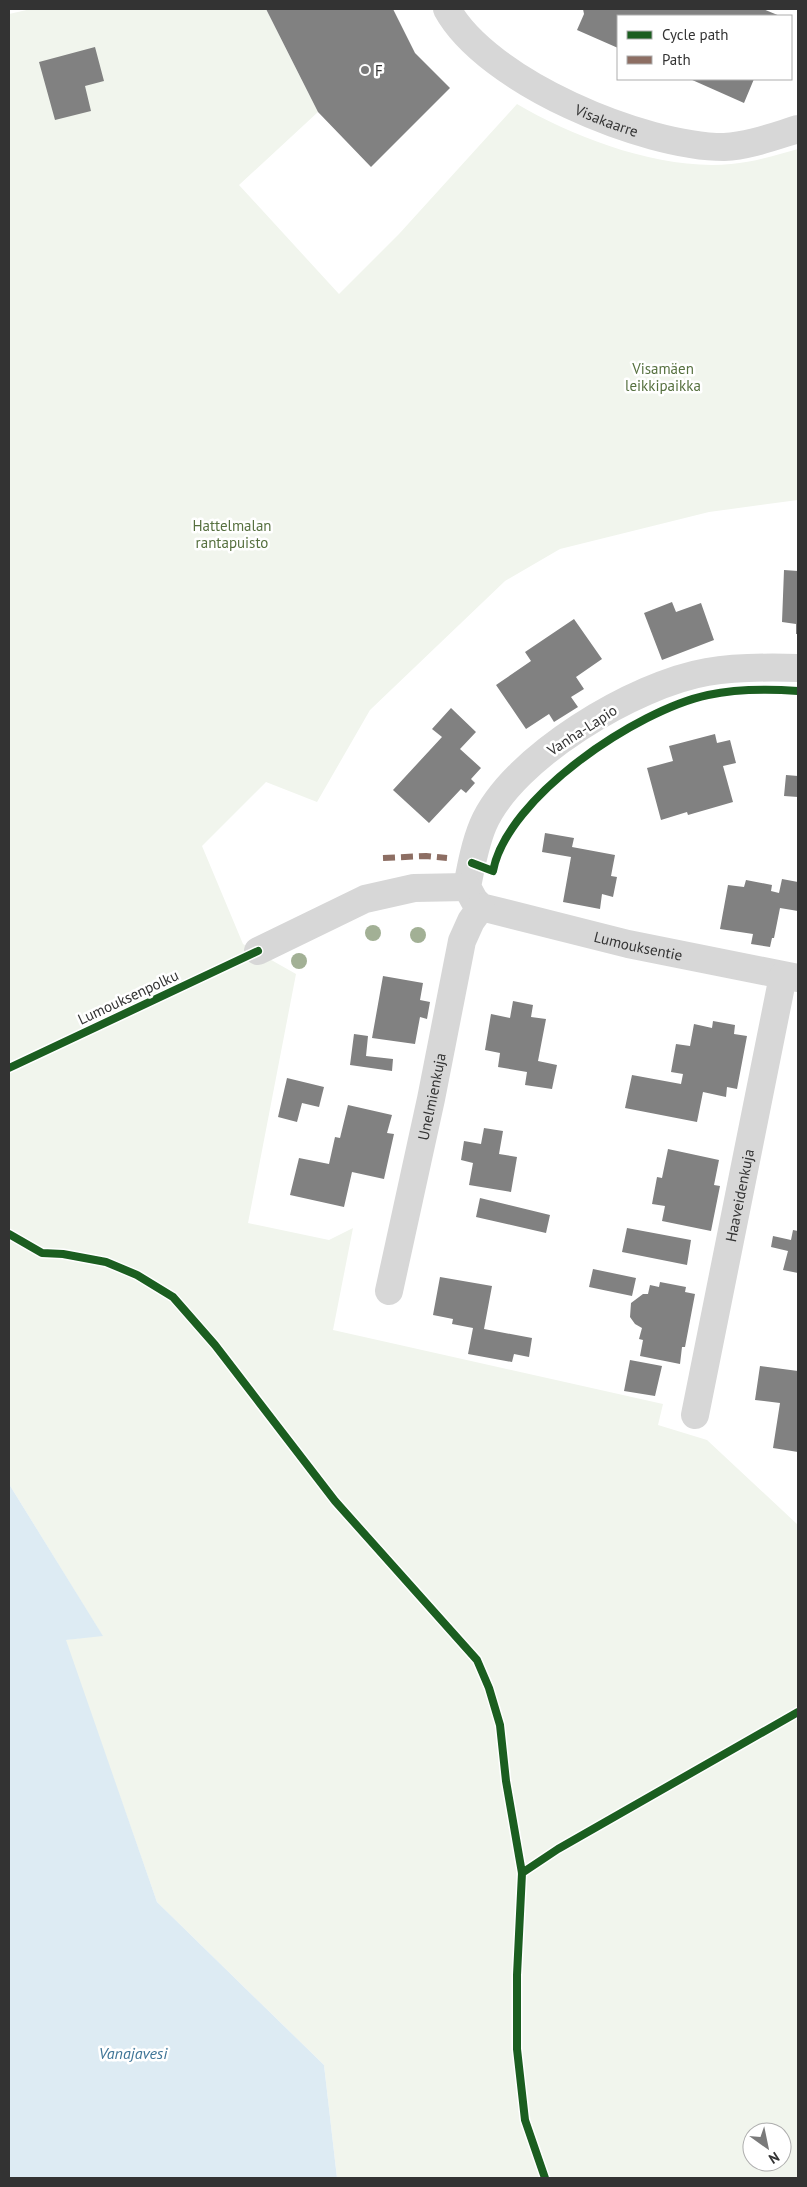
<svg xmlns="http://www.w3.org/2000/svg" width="807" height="2187" font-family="'PT Sans',sans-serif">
  <rect width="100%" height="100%" fill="#fff"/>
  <path fill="#f1f5ed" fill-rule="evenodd" d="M 31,9 L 266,9 L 318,112 L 239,185 L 339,294 L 399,234 L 517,104 C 574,138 663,171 731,164 C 754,162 776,155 798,149 L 798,500 L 709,512 L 560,549 L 505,581 L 370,710 L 317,802 L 266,782 L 202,846 L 243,944 L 296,974 L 248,1223 L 329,1240 L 353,1228 L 333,1330 L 663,1404 L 658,1425 L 707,1440 L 798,1525 L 798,2178 L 337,2178 L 324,2065 L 157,1902 L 65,1640 L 102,1635 L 9,1484 L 9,14 ZM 752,2132 L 782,2132 L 782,2162 L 752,2162 Z"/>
  <path fill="#ddebf3" d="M 9,1484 L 103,1636 L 66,1640 L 157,1902 L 324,2065 L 337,2178 L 9,2178 Z"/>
  <path fill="#818181" d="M 266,9 L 393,9 L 415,53 L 450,88 L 371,167 L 318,112 Z
    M 583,9 L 763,9 L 780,16 L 618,16 L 618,48 L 577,30 L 584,14 Z
    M 95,47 L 104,81 L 85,86 L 91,111 L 55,120 L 39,62 Z
    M 690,79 L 754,79 L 744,103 Z
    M 784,570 L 798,571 L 798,634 L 796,634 L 796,624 L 782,622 Z
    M 672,602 L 676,612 L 701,603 L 714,640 L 662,660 L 644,613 Z
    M 574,619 L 602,659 L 576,677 L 584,689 L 571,697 L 578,707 L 554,722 L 549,714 L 526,729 L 496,685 L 531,661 L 525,652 Z
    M 451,708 L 476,732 L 460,749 L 481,768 L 471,779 L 475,783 L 466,793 L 461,789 L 429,823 L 393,790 L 442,737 L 432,729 Z
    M 715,734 L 717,743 L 730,740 L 736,763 L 723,766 L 733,802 L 688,815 L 687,812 L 661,820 L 647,768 L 673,761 L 669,746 Z
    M 786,775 L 798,776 L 798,797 L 784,796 Z
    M 545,833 L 574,838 L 572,847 L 615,855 L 611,876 L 617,877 L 613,897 L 602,894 L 600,909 L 563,902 L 571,857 L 542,852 Z
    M 782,879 L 798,882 L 798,911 L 780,908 L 774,938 L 772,938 L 770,947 L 751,944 L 753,934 L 720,929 L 728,885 L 744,887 L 746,880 L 772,885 L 771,891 L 779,893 Z
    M 383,976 L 423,983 L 420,1000 L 430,1002 L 427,1019 L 420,1017 L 415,1044 L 372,1038 Z
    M 513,1001 L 533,1005 L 531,1017 L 546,1019 L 538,1061 L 557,1065 L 552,1089 L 525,1085 L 527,1072 L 498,1067 L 500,1053 L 485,1050 L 491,1014 L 510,1018 Z
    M 713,1021 L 735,1025 L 734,1034 L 747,1036 L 737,1089 L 727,1087 L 726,1097 L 703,1092 L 697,1122 L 625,1108 L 632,1075 L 681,1084 L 683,1074 L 671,1072 L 676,1044 L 690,1046 L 694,1024 L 712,1028 Z
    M 354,1034 L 368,1036 L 366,1056 L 393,1059 L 392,1071 L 350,1065 Z
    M 287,1078 L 324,1087 L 319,1107 L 302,1103 L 297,1122 L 278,1117 Z
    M 348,1105 L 392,1115 L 387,1133 L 394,1134 L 384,1179 L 352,1172 L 344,1207 L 290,1195 L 299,1158 L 329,1164 L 335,1137 L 340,1138 Z
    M 484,1128 L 503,1131 L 499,1154 L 517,1157 L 511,1192 L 469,1185 L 473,1163 L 461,1160 L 464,1141 L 481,1144 Z
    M 668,1149 L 719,1160 L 714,1185 L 720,1186 L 711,1231 L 662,1221 L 665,1206 L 652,1204 L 657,1177 L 662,1178 Z
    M 480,1198 L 550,1215 L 546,1233 L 476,1217 Z
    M 627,1228 L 691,1240 L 687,1265 L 622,1252 Z
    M 793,1230 L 798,1231 L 798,1273 L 783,1270 L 788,1251 L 771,1247 L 773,1236 L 791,1240 Z
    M 593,1269 L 636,1278 L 632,1296 L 589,1287 Z
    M 440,1277 L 492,1286 L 484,1329 L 532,1338 L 529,1357 L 514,1354 L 512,1362 L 468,1354 L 473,1328 L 452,1324 L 453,1319 L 433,1315 Z
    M 660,1282 L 686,1287 L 685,1292 L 695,1294 L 685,1347 L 682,1347 L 680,1364 L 640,1356 L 643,1340 L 639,1339 L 642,1328 L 635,1324 L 630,1317 L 631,1303 L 643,1294 L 648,1294 L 650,1285 L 659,1287 Z
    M 630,1360 L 662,1366 L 655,1396 L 624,1391 Z
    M 760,1366 L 798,1371 L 798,1452 L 773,1448 L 780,1403 L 755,1400 Z"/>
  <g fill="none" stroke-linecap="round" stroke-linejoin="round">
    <g stroke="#d7d7d7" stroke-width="28">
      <path id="s1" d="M 447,9 C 487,82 644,147 724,147 C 749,146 775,136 798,129"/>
      <path id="s2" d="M 798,668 C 768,667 737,667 707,672 C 636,684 512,757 483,825 C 475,844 471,866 467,887 L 474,900 L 481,907 L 628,944 L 798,978"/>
      <path d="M 258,951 L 365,899 L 414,888 L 467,887"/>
      <path id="s3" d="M 389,1291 L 431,1099 L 462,941 L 471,921 L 481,907"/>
      <path id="s4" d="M 695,1415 L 783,976"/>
    </g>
    <path stroke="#8d6e63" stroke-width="6" stroke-dasharray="12 6" stroke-linecap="butt" d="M 383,858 L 426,856 L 447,858"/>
    <g stroke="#fff" stroke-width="11">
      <path id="cycleway" d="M 472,863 L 493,871 C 507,797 637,710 708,695 C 737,689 768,689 798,691
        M 9,1068 L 258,951
        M 9,1234 L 42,1253 L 63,1254 L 106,1262 L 137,1275 L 173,1297 L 215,1345 L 335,1501 L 477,1660 L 489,1688 L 500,1725 L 506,1781 L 522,1873 L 517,1975 L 517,2049 L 525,2120 L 545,2178
        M 522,1873 L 558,1849 L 798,1712"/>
    </g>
    <use href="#cycleway" stroke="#1b5e20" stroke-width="8"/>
  </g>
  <g fill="#a2b095">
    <circle cx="373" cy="933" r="8"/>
    <circle cx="418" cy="935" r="8"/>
    <circle cx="299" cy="961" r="8"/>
  </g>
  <circle fill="#7a7a7a" stroke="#fff" stroke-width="2" cx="365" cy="70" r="5"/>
  <g text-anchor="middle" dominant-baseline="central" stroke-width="5" stroke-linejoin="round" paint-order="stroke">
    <g font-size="15" fill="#333" stroke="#fff" text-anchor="start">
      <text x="375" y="70">F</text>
    </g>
    <g font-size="15" fill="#333" stroke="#fff">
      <text stroke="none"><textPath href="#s1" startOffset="198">Visakaarre</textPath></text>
      <text transform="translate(582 730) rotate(-33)">Vanha-Lapio</text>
      <text stroke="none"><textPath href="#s2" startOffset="621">Lumouksentie</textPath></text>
      <text transform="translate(128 997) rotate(-25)">Lumouksenpolku</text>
      <text stroke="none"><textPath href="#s3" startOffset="199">Unelmienkuja</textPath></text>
      <text stroke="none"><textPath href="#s4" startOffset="224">Haaveidenkuja</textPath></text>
    </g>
    <g font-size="15" fill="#56703f" stroke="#fff">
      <text x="663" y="368">Visamäen<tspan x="663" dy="17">leikkipaikka</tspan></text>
      <text x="232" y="525">Hattelmalan<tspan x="232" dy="17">rantapuisto</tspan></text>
    </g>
    <g font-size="16" font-style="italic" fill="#3f7597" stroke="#fff">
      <text x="133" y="2053">Vanajavesi</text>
    </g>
  </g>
  <rect width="807" height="2187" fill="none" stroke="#333333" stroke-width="20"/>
  <rect x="617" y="15" width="175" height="65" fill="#ffffff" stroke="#adadad"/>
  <rect x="627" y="31" width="25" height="8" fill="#1b5e20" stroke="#adadad"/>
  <text x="662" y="40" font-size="15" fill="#333333">Cycle path</text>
  <rect x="627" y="56" width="25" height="8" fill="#8d6e63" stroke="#adadad"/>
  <text x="662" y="65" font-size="15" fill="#333333">Path</text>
  <g transform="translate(767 2147) rotate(147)"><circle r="24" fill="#ffffff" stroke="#adadad"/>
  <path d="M0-4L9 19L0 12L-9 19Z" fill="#7a7a7a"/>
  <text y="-8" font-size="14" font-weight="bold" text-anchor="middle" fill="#333333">N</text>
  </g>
</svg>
